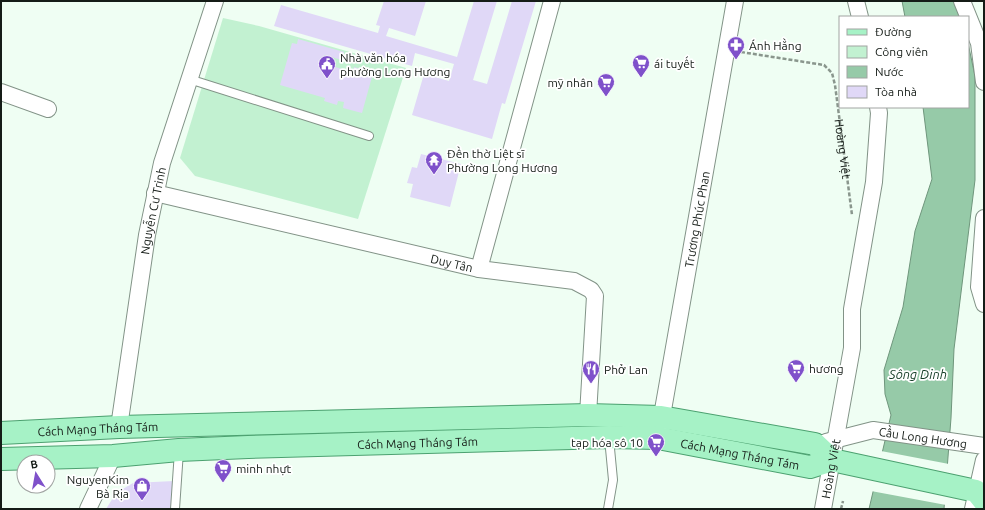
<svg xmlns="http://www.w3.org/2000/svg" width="985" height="510" font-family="Ubuntu,sans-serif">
  <rect width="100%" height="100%" fill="#effef3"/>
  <path fill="#c2f1d1" d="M 223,18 L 259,26 L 406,68 L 358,219 L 195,176 L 180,158 Z"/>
  <path fill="#96caa8" stroke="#6f967c" d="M 902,1 L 958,1 L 963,17 L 905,17 Z
    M 968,43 L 975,76 L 975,180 L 954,349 L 951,418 L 944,509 L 869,509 L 891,415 L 885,394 L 884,370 L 903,307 L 915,231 L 932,179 L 923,107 L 968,107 Z"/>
  <path fill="#effef3" d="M 881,451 L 949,464 L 946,505 L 871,491 Z"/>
  <path fill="#e0d8f7" d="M 384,1 L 426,1 L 415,36 L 389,28 L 386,36 L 457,57 L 474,1 L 497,1 L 473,80 L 487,84 L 512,1 L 536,1 L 505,104 L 502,103 L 492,139 L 412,115 L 424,74 L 449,81 L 454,64 L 415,53 L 412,66 L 274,26 L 281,5 L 378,33 L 380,26 L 376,25 Z
    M 298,39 L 344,52 L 342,60 L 324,55 L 321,63 L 353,72 L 354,67 L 373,73 L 362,113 L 343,108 L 344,102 L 338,101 L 337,105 L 324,101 L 325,98 L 280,85 L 292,43 L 297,44 Z
    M 421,154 L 461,164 L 450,207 L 410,197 L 413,184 L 407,183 L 412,167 L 417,168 Z
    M 174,481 L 172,509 L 106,509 L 116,493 L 133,483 Z"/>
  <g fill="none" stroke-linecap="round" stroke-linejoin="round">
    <g stroke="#829387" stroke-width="10">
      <path id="lane" d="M 189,79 L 369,136
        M 175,509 L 179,451
        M 608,509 L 613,480 L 609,438"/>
    </g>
    <g stroke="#829387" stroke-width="18">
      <g id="street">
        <path d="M 856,1 L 860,17"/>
        <path d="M 962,1 L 979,43 L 984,82"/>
        <path d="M 1,92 L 48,109"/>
        <path id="s2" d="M 155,193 L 479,269 L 552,1"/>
        <path d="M 984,218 L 979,287 L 984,304"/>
        <path d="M 479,269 L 574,281 L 591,290 L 595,296 L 588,415"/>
        <path id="s3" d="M 119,427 L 147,235 L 162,163 L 215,1"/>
        <path id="s4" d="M 660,427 L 735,1"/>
        <path id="s5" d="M 826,442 L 873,430 L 984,446"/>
        <path d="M 88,509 L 113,456"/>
        <path id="s6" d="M 823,509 L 852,348 L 852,309 L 874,182 L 879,113 L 878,107"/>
        <path d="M 973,509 L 984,460"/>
      </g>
    </g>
    <g stroke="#4ca170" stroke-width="24">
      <g id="primary">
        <path id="s7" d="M 1,433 L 119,427 L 588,415 L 661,417 L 815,444 L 832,460"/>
        <path id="s8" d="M 1,459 L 113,456 L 179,450 L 248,447 L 609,437 L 658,438 L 810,467 L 832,460 L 976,491 L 984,501"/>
      </g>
    </g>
    <g stroke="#8a968d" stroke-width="2.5" stroke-dasharray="4 2" stroke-linecap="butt">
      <path id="s1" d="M 741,52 L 824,65 L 832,73 L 835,85 L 852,215"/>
      <path d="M 841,509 L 843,501"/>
    </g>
    <use href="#lane" stroke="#fff" stroke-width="8"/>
    <use href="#street" stroke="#fff" stroke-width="16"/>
    <use href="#primary" stroke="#a6f2c6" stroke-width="22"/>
  </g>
  <defs>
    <g id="pharmacy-pin" transform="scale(0.9)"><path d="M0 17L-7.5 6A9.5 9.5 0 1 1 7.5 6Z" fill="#7f51ca" stroke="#fff"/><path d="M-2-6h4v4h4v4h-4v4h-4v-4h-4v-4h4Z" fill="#fff"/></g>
    <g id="supermarket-pin" transform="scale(0.9)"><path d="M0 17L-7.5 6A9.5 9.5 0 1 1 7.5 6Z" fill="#7f51ca" stroke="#fff"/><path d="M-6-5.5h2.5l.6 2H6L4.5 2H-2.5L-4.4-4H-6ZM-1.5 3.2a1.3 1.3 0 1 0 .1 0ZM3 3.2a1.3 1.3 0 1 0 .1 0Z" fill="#fff"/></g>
    <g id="civic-pin" transform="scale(0.9)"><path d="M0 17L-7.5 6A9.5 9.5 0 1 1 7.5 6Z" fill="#7f51ca" stroke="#fff"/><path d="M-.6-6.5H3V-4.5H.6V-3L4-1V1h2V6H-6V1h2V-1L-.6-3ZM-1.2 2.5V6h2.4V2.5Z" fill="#fff"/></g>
    <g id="temple-pin" transform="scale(0.9)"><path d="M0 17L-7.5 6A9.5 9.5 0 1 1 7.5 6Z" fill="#7f51ca" stroke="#fff"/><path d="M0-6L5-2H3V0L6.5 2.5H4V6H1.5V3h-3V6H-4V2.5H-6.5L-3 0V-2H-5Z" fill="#fff"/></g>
    <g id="restaurant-pin" transform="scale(0.9)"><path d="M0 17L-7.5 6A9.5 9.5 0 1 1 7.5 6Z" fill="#7f51ca" stroke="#fff"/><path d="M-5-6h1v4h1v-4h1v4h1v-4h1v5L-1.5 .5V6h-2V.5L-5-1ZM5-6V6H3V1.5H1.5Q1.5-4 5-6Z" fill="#fff"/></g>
    <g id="shop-pin" transform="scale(0.9)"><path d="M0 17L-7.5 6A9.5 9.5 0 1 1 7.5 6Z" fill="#7f51ca" stroke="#fff"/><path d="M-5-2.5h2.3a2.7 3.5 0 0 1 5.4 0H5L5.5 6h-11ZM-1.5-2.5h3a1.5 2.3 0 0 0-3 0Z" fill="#fff"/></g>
  </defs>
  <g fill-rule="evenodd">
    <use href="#pharmacy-pin" x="736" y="45"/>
    <use href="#supermarket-pin" x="641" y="63"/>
    <use href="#civic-pin" x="327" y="64"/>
    <use href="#supermarket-pin" x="606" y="82"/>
    <use href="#temple-pin" x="434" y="160"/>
    <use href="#supermarket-pin" x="796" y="368"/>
    <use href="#restaurant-pin" x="591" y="369"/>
    <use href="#supermarket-pin" x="656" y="442"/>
    <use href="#supermarket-pin" x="223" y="468"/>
    <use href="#shop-pin" x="142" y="486"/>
  </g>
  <g text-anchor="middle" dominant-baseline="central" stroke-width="3.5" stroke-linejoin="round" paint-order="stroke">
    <g font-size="12" fill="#151c17" stroke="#fff" text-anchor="start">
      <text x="749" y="45">Ánh Hằng</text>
      <text x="340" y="57">Nhà văn hóa<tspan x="340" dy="14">phường Long Hương</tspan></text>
      <text x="654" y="63">ái tuyết</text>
      <text x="593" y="82" text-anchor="end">mỹ nhân</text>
      <text x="447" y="153">Đền thờ Liệt sĩ<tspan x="447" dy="14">Phường Long Hương</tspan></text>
      <text x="809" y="368">hương</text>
      <text x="604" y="369">Phở Lan</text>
      <text x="643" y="442" text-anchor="end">tạp hóa sô 10</text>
      <text x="236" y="468">minh nhựt</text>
      <text x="129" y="479" text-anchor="end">NguyenKim<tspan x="129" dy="14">Bà Rịa</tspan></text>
    </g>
    <g font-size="12" fill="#151c17" stroke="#fff">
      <text stroke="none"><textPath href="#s1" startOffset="172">Hoàng Việt</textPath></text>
      <text stroke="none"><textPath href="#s3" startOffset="219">Nguyễn Cư Trinh</textPath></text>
      <text stroke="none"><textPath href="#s4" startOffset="211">Trương Phúc Phan</textPath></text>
      <text stroke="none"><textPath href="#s2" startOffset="305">Duy Tân</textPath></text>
      <text stroke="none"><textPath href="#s7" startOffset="97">Cách Mạng Tháng Tám</textPath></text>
      <text stroke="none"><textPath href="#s5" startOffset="99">Cầu Long Hương</textPath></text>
      <text stroke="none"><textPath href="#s8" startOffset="417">Cách Mạng Tháng Tám</textPath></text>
      <text stroke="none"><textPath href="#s8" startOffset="741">Cách Mạng Tháng Tám</textPath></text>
      <text stroke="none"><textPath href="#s6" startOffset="41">Hoàng Việt</textPath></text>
    </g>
    <g font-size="13" font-style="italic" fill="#133c25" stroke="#fff">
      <text x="918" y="374">Sông Dinh</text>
    </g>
  </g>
  <rect width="985" height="510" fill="none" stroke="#151c17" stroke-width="4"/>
  <rect x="839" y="16" width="130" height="92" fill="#ffffff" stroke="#a1a4a2"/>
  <rect x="847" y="29" width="20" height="6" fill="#a6f2c6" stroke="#a1a4a2"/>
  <text x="875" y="36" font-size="12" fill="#151c17">Đường</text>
  <rect x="847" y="46" width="20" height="12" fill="#c2f1d1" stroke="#a1a4a2"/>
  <text x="875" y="56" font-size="12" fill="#151c17">Công viên</text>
  <rect x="847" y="66" width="20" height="12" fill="#96caa8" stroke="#a1a4a2"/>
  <text x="875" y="76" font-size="12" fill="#151c17">Nước</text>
  <rect x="847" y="86" width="20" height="12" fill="#e0d8f7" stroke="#a1a4a2"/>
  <text x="875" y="96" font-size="12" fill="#151c17">Tòa nhà</text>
  <g transform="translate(36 474) rotate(349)"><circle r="19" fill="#ffffff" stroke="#a1a4a2"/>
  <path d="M0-3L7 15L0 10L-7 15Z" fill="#7f51ca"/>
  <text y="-6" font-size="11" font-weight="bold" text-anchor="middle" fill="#151c17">B</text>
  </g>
</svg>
